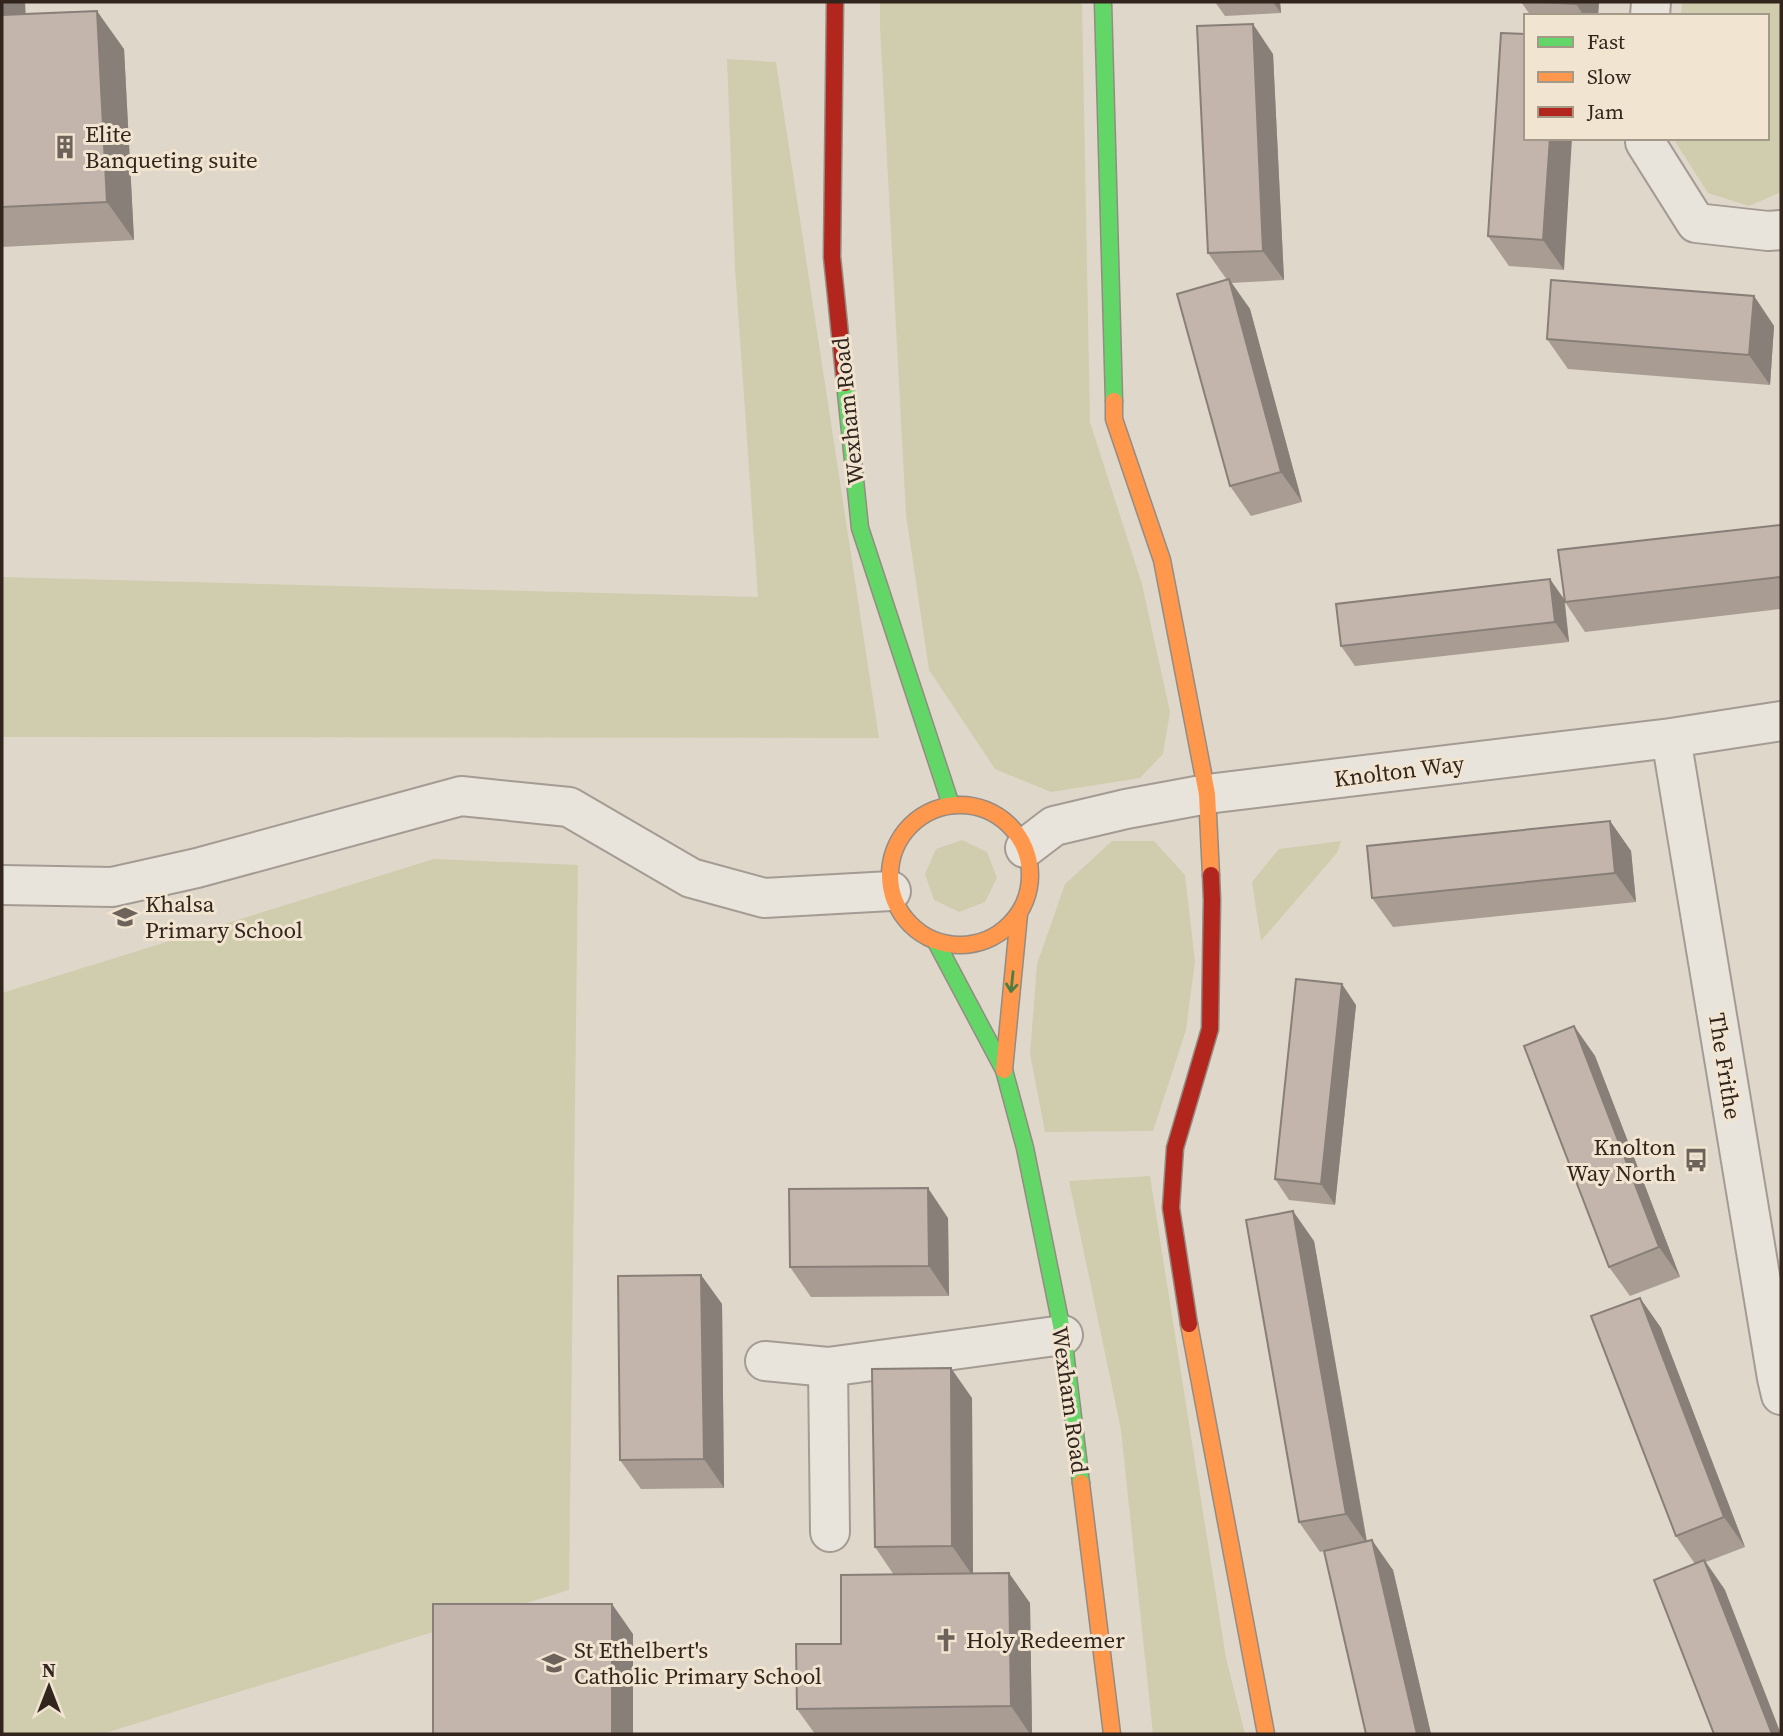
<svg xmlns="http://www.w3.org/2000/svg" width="1783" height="1736" font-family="'Source Serif 4',serif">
  <rect width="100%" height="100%" fill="#dfd7ca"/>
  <path fill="#d0cdae" d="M 880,2 L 1082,2 L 1090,422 L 1142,584 L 1170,712 L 1163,754 L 1140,778 L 1051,792 L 995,769 L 929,670 L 906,515 L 880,27 Z
    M 1682,2 L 1779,2 L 1781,14 L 1781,192 L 1749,206 L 1708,193 L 1676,143 L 1676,138 L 1767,138 L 1767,16 L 1681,16 Z
    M 727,59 L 776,62 L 879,738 L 2,737 L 2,577 L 758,597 L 735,268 Z
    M 962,840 L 987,852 L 997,878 L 985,902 L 959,912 L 934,900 L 925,874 L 936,849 Z
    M 1112,841 L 1154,841 L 1185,875 L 1195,961 L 1186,1030 L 1153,1131 L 1045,1132 L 1030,1054 L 1037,964 L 1065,884 Z
    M 1341,841 L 1337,853 L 1261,941 L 1252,882 L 1279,849 Z
    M 434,859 L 578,865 L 569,1590 L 102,1734 L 2,1734 L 2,993 Z
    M 1150,1176 L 1226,1658 L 1245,1734 L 1153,1734 L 1121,1430 L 1069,1181 Z"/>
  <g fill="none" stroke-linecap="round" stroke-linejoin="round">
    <g stroke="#a49c94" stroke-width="42">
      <path id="street" d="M 1650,16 L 1651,2
        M 1646,138 L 1645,142 L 1696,223 L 1768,231 L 1781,230
        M 1671,738 L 1777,1378 L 1781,1395
        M 1025,848 L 1054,826 L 1126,809 L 1207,794 L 1671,738 L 1781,721
        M 2,885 L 112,887 L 197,868 L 461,796 L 569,807 L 691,878 L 764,898 L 891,891
        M 765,1361 L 828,1367
        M 830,1532 L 828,1367 L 1063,1335"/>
    </g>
    <g stroke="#948c83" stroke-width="19">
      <path id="fast" d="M 1103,2 L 1114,401
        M 845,383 L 860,528 L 951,805
        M 936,942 L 1004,1070 L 1025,1148 L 1063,1335 L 1081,1483"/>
    </g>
    <g stroke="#948c83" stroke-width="19">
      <path id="slow" d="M 1114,401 L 1114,419 L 1162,560 L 1207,794 L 1211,875
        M890 875a70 70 0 1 1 140 0a70 70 0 1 1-140 0Z
        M 1004,1070 L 1019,914
        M 1189,1324 L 1266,1734
        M 1081,1483 L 1112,1734"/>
    </g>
    <g stroke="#948c83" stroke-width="19">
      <path id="jam" d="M 835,2 L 832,257 L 845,383
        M 1189,1324 L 1171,1208 L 1175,1148 L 1210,1029 L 1212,900 L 1211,875"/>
    </g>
    <use href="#street" stroke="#e8e3db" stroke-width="38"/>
    <use href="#fast" stroke="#63d668" stroke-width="16"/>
    <use href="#slow" stroke="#ff974d" stroke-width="16"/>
    <use href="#jam" stroke="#b3261e" stroke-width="16"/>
  </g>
  <path fill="#a89c93" d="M 2,2 L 26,14 L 124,49 L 134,240 L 2,247 Z
    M 1215,2 L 1280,2 L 1281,13 L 1225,16 Z
    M 1521,2 L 1599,2 L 1598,16 L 1531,16 Z
    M 1501,33 L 1564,270 L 1509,266 L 1488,236 Z
    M 1273,54 L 1284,280 L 1231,283 L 1250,309 L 1302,502 L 1251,516 L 1230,486 L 1227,280 L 1208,253 Z
    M 1754,296 L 1774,326 L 1770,385 L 1568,369 L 1547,339 Z
    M 1781,525 L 1781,609 L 1585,632 L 1565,602 L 1569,642 L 1355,666 L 1341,646 L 1564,599 Z
    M 1610,821 L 1631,851 L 1636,902 L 1393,927 L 1372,898 Z
    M 1356,1005 L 1335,1205 L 1289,1200 L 1275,1179 Z
    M 1574,1026 L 1595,1056 L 1680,1277 L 1630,1296 L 1609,1267 Z
    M 948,1218 L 949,1296 L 811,1297 L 790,1267 Z
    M 1314,1241 L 1367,1541 L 1393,1570 L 1431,1734 L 1366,1734 L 1324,1551 L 1320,1552 L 1299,1522 Z
    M 701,1275 L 722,1304 L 724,1488 L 641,1489 L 620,1460 Z
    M 1640,1298 L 1661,1328 L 1745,1547 L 1706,1562 L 1725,1590 L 1695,1564 L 1676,1536 Z
    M 972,1398 L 973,1573 L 1030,1603 L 1032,1734 L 815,1734 L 797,1709 L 894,1575 L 875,1547 Z"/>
  <path fill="#887f78" d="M 2,2 L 25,2 L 28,54 L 2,16 Z
    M 1273,2 L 1280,2 L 1281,13 Z
    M 1576,2 L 1599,2 L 1598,16 L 1584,16 L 1576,4 Z
    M 97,11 L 124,49 L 134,240 L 107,202 Z
    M 1253,24 L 1273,54 L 1284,280 L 1263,251 Z
    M 1550,138 L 1572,138 L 1564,270 L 1543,240 Z
    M 1229,279 L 1250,309 L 1302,502 L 1281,472 Z
    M 1754,296 L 1774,326 L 1770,385 L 1749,355 Z
    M 1550,579 L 1564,599 L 1569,642 L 1555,622 Z
    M 1610,821 L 1631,851 L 1636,902 L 1615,873 Z
    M 1342,984 L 1356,1005 L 1335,1205 L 1321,1184 Z
    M 1574,1026 L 1595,1056 L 1680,1277 L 1659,1247 Z
    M 928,1188 L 948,1218 L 949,1296 L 929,1266 Z
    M 1293,1211 L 1314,1241 L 1367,1544 L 1346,1514 Z
    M 701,1275 L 722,1304 L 724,1488 L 704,1459 Z
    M 1640,1298 L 1661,1328 L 1745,1547 L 1724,1517 Z
    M 951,1368 L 972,1398 L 973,1576 L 952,1546 Z
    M 1372,1540 L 1393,1570 L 1431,1734 L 1417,1734 Z
    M 1704,1560 L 1725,1590 L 1781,1734 L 1772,1734 Z
    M 1009,1573 L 1030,1603 L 1032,1734 L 1030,1734 L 1011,1706 Z
    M 612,1604 L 633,1634 L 633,1734 L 612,1734 Z"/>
  <path fill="#c3b5ab" stroke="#887f78" stroke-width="2" d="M 1542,2 L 1576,2 L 1576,4 Z
    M 97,11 L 107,202 L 2,207 L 2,15 Z
    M 1253,24 L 1263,251 L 1208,253 L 1197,26 Z
    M 1501,33 L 1526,34 L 1526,138 L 1550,138 L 1543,240 L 1488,236 Z
    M 1229,279 L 1281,472 L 1230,486 L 1177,294 Z
    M 1551,280 L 1754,296 L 1749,355 L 1547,339 Z
    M 1781,525 L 1781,577 L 1565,602 L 1558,550 Z
    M 1550,579 L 1555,622 L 1341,646 L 1336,604 Z
    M 1610,821 L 1615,873 L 1372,898 L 1367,846 Z
    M 1296,979 L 1342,984 L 1321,1184 L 1275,1179 Z
    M 1574,1026 L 1659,1247 L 1609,1267 L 1524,1046 Z
    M 928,1188 L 929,1266 L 790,1267 L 789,1189 Z
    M 1293,1211 L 1346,1514 L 1299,1522 L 1246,1220 Z
    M 701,1275 L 704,1459 L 620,1460 L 618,1276 Z
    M 1640,1298 L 1724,1517 L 1676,1536 L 1591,1316 Z
    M 951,1368 L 952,1546 L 875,1547 L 872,1369 Z
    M 1372,1540 L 1417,1734 L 1366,1734 L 1324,1551 Z
    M 1704,1560 L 1772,1734 L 1714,1734 L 1654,1580 Z
    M 1009,1573 L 1011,1706 L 797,1709 L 796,1644 L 841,1644 L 841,1575 Z
    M 433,1604 L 612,1604 L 612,1734 L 433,1734 Z"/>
  <defs><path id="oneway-shaft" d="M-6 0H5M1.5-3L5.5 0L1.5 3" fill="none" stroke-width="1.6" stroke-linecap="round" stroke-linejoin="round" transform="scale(1.75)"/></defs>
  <use stroke="#4a7e42" href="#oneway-shaft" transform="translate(1012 982) rotate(96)"/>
  <defs>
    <g id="building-bare" transform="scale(1.89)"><path d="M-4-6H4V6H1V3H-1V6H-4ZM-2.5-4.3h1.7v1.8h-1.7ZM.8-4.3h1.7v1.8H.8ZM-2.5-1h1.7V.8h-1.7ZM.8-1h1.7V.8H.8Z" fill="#6e635a" stroke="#f1e4d0" stroke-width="2.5" paint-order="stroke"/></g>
    <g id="school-bare" transform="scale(1.89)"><path d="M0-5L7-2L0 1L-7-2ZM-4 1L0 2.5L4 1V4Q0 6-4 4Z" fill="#6e635a" stroke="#f1e4d0" stroke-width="2.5" paint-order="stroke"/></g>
    <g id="bus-bare" transform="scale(1.89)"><path d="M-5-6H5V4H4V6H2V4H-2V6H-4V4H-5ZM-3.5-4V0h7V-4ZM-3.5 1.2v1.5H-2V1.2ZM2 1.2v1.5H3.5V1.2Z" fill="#6e635a" stroke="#f1e4d0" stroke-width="2.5" paint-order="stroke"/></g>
    <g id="church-bare" transform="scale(1.89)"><path d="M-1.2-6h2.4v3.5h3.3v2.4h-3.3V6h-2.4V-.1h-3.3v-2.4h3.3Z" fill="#6e635a" stroke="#f1e4d0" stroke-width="2.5" paint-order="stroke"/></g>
  </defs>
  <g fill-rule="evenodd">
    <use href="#building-bare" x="65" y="147"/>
    <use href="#school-bare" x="125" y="917"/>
    <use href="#bus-bare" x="1696" y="1160"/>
    <use href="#church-bare" x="946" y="1640"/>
    <use href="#school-bare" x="554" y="1663"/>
  </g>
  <g text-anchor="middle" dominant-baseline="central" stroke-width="6" stroke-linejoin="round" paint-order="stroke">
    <g font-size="23" fill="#31251d" stroke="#f1e4d0" text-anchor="start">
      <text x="85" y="134">Elite<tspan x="85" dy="26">Banqueting suite</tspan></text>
      <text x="145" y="904">Khalsa<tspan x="145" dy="26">Primary School</tspan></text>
      <text x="1676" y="1147" text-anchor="end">Knolton<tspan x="1676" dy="26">Way North</tspan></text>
      <text x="966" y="1640">Holy Redeemer</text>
      <text x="574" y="1650">St Ethelbert's<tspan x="574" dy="26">Catholic Primary School</tspan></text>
    </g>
    <g font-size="23" fill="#31251d" stroke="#f1e4d0">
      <text transform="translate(848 411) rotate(-96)">Wexham Road</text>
      <text transform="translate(1399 771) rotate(-7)">Knolton Way</text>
      <text transform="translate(1725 1066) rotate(81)">The Frithe</text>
      <text transform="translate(1070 1400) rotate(82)">Wexham Road</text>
    </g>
  </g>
  <rect width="1783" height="1736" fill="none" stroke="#31251d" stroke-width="7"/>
  <rect x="1524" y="14" width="245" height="126" fill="#f1e4d0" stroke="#a49888" stroke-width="2"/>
  <rect x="1538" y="37" width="35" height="10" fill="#63d668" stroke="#a49888" stroke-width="2"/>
  <text x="1587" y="49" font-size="21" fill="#31251d">Fast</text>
  <rect x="1538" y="72" width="35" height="10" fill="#ff974d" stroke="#a49888" stroke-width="2"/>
  <text x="1587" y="84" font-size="21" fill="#31251d">Slow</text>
  <rect x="1538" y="107" width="35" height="10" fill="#b3261e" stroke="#a49888" stroke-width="2"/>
  <text x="1587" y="119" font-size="21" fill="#31251d">Jam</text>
  <g transform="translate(49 1687)" stroke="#f1e4d0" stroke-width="5" paint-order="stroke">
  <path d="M0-5L12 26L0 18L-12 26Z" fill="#31251d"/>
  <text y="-10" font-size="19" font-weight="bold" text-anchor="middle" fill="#31251d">N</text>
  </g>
</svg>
